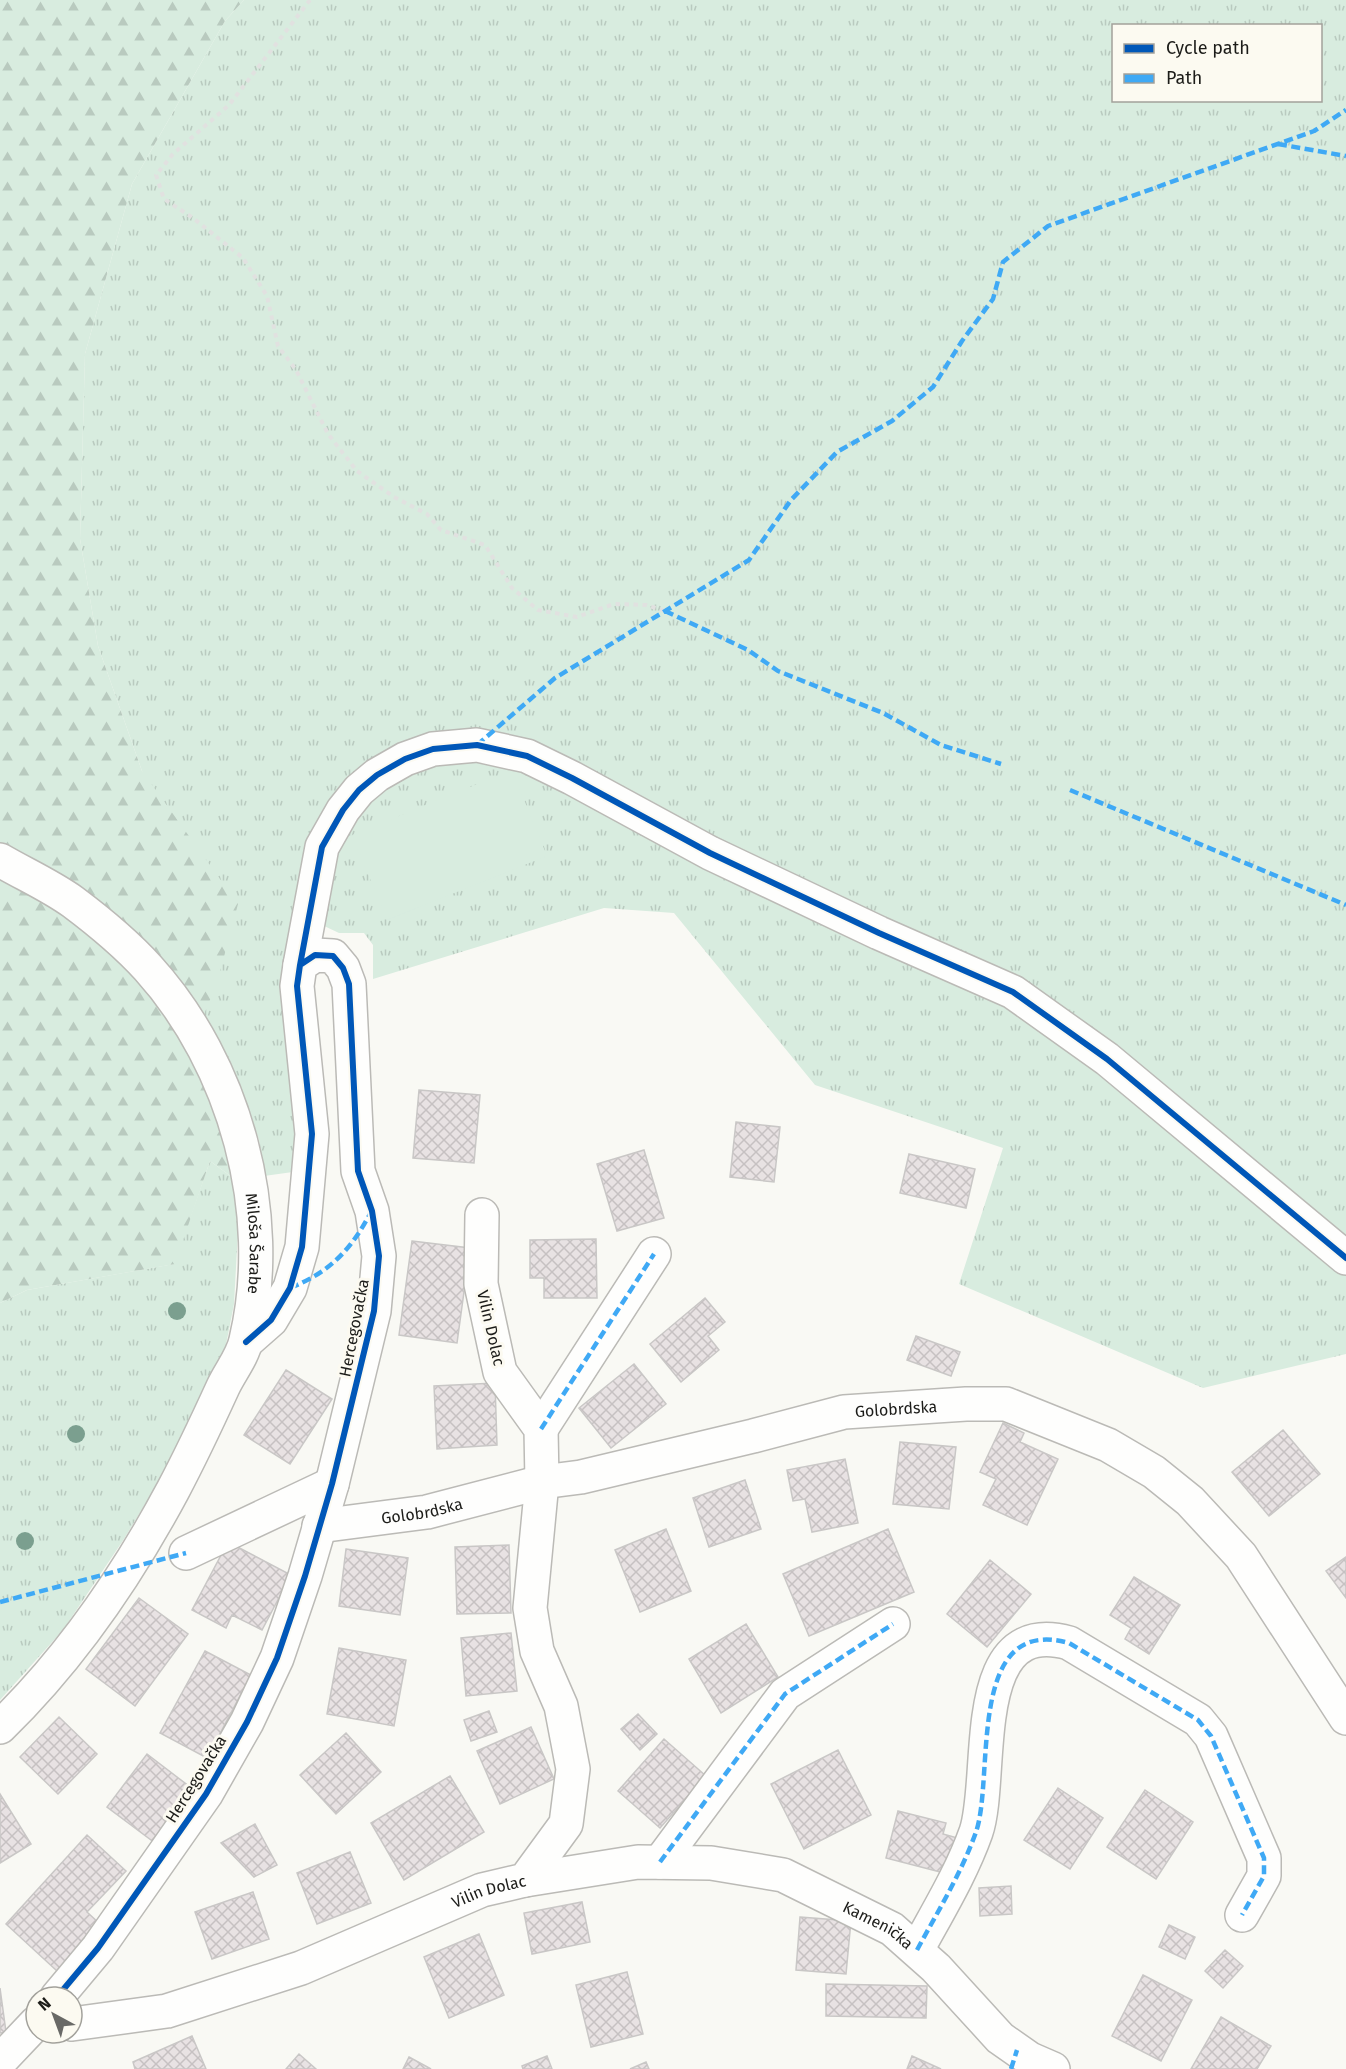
<svg xmlns="http://www.w3.org/2000/svg" width="1346" height="2069" font-family="'Fira Sans',sans-serif">
  <defs>
    <pattern id="grass-tufts" width="24" height="20" patternUnits="userSpaceOnUse" patternTransform="scale(1.5)"><rect width="24" height="20" fill="#d8ecdf"/><path d="M3 7l-1-3M5 7V3M7 7l1-3M15 17l-1-3M17 17v-4M19 17l1-3" fill="none" stroke="#b9cabf"/></pattern>
    <pattern id="forest-firs" width="22" height="20" patternUnits="userSpaceOnUse" patternTransform="scale(1.5)"><rect width="22" height="20" fill="#d8ecdf"/><path d="M5 1l3.5 6h-7zM16 11l3.5 6h-7z" fill="#b9cabf"/></pattern>
    <pattern id="building-cross-hatch" width="8" height="8" patternUnits="userSpaceOnUse" patternTransform="scale(1.5)"><rect width="8" height="8" fill="#e8e2e3"/><path d="M0 0l8 8M0 8l8-8" fill="none" stroke="#c6c1c2"/></pattern>
  </defs>
  <rect width="100%" height="100%" fill="#f9f9f4"/>
  <path fill="url(#grass-tufts)" fill-rule="evenodd" d="M 244,0 L 1346,0 L 1346,1252 L 1110,1055 L 575,773 L 433,745 L 311,844 L 300,1171 L 264,1176 L 259,1140 L 246,1101 L 201,1024 L 142,771 L 98,646 L 80,539 L 85,354 L 132,184 L 225,21 ZM 1114,26 L 1320,26 L 1320,100 L 1114,100 Z
    M 476,750 L 1010,996 L 1346,1264 L 1346,1354 L 1203,1388 L 959,1284 L 1003,1148 L 815,1085 L 674,913 L 604,908 L 373,979 L 373,945 L 364,933 L 339,933 L 320,924 L 327,849 L 380,779 Z
    M 210,1161 L 236,1180 L 238,1231 L 234,1304 L 223,1360 L 190,1430 L 124,1539 L 63,1630 L 0,1700 L 0,1303 L 27,1290 L 174,1264 Z"/>
  <path fill="url(#forest-firs)" d="M 0,0 L 244,0 L 225,21 L 132,184 L 85,354 L 80,539 L 98,646 L 142,771 L 238,904 L 217,983 L 190,1048 L 220,1105 L 236,1180 L 210,1161 L 175,1264 L 27,1290 L 0,1303 Z"/>
  <path fill="#d8ecdf" d="M 512,770 L 547,856 L 387,920 L 352,835 Z"/>
  <path fill="url(#building-cross-hatch)" stroke="#c9c7c6" stroke-width="1.5" d="M 419,1090 L 480,1095 L 474,1163 L 413,1158 Z
    M 736,1122 L 780,1127 L 774,1182 L 730,1177 Z
    M 644,1150 L 664,1218 L 617,1231 L 597,1164 Z
    M 909,1154 L 975,1169 L 966,1208 L 900,1193 Z
    M 596,1239 L 597,1298 L 544,1298 L 544,1278 L 530,1278 L 530,1240 Z
    M 412,1241 L 470,1248 L 457,1343 L 399,1335 Z
    M 705,1298 L 725,1322 L 708,1336 L 719,1350 L 681,1382 L 650,1344 Z
    M 916,1336 L 960,1352 L 951,1376 L 907,1360 Z
    M 634,1364 L 666,1404 L 611,1448 L 579,1408 Z
    M 286,1370 L 332,1399 L 290,1464 L 244,1435 Z
    M 495,1383 L 497,1445 L 437,1449 L 434,1386 Z
    M 1003,1423 L 1024,1433 L 1020,1442 L 1058,1459 L 1027,1525 L 983,1505 L 996,1479 L 980,1472 Z
    M 1283,1430 L 1320,1474 L 1269,1516 L 1232,1472 Z
    M 900,1442 L 956,1447 L 949,1509 L 893,1504 Z
    M 845,1459 L 858,1523 L 812,1532 L 805,1499 L 793,1501 L 787,1470 Z
    M 745,1480 L 761,1529 L 709,1547 L 693,1498 Z
    M 666,1529 L 691,1591 L 640,1612 L 615,1550 Z
    M 888,1529 L 914,1592 L 809,1636 L 783,1574 Z
    M 228,1542 L 291,1575 L 262,1630 L 232,1615 L 226,1628 L 192,1610 Z
    M 509,1545 L 511,1613 L 457,1614 L 455,1547 Z
    M 346,1549 L 408,1558 L 400,1615 L 339,1606 Z
    M 1346,1557 L 1346,1598 L 1326,1571 Z
    M 990,1560 L 1031,1594 L 987,1647 L 947,1614 Z
    M 1134,1577 L 1180,1605 L 1149,1654 L 1125,1639 L 1131,1628 L 1110,1615 Z
    M 139,1598 L 188,1634 L 135,1706 L 86,1669 Z
    M 746,1624 L 778,1677 L 721,1713 L 689,1659 Z
    M 511,1633 L 517,1691 L 466,1696 L 461,1638 Z
    M 339,1648 L 406,1660 L 394,1726 L 327,1714 Z
    M 205,1651 L 251,1675 L 207,1758 L 160,1733 Z
    M 489,1711 L 497,1732 L 471,1741 L 464,1720 Z
    M 638,1714 L 657,1734 L 640,1750 L 621,1729 Z
    M 59,1717 L 97,1754 L 58,1794 L 20,1757 Z
    M 531,1727 L 554,1779 L 500,1804 L 477,1751 Z
    M 346,1733 L 381,1772 L 336,1814 L 300,1775 Z
    M 664,1739 L 706,1776 L 660,1828 L 618,1791 Z
    M 838,1750 L 871,1815 L 804,1849 L 771,1784 Z
    M 147,1754 L 194,1790 L 155,1843 L 107,1807 Z
    M 450,1776 L 484,1832 L 404,1880 L 371,1823 Z
    M 1058,1788 L 1103,1818 L 1070,1869 L 1024,1840 Z
    M 1145,1790 L 1193,1822 L 1156,1879 L 1107,1847 Z
    M 0,1794 L 31,1844 L 0,1863 Z
    M 898,1811 L 946,1823 L 943,1834 L 961,1839 L 952,1875 L 886,1858 Z
    M 255,1824 L 277,1865 L 254,1877 L 221,1843 Z
    M 87,1835 L 126,1871 L 87,1912 L 100,1924 L 57,1971 L 6,1924 Z
    M 350,1852 L 371,1903 L 317,1924 L 297,1873 Z
    M 1011,1886 L 1012,1914 L 980,1916 L 979,1888 Z
    M 253,1892 L 269,1939 L 212,1959 L 195,1912 Z
    M 582,1902 L 590,1942 L 532,1954 L 524,1913 Z
    M 800,1917 L 851,1921 L 846,1974 L 796,1970 Z
    M 1169,1925 L 1195,1937 L 1185,1959 L 1159,1947 Z
    M 479,1934 L 504,1995 L 449,2018 L 424,1957 Z
    M 1225,1950 L 1243,1966 L 1223,1988 L 1205,1971 Z
    M 627,1972 L 643,2034 L 591,2047 L 576,1985 Z
    M 1143,1975 L 1192,2000 L 1161,2061 L 1112,2036 Z
    M 826,1984 L 927,1986 L 926,2018 L 826,2016 Z
    M 0,1988 L 6,2032 L 0,2033 Z
    M 1221,2017 L 1271,2046 L 1257,2069 L 1191,2069 Z
    M 192,2036 L 206,2069 L 135,2069 L 133,2062 Z
    M 299,2054 L 316,2069 L 286,2069 Z
    M 547,2056 L 552,2069 L 523,2069 L 522,2066 Z
    M 912,2056 L 941,2069 L 907,2069 Z
    M 409,2057 L 431,2069 L 403,2069 Z
    M 646,2062 L 649,2069 L 630,2069 Z"/>
  <g fill="none" stroke-linecap="round" stroke-linejoin="round">
    <g stroke="#bbbab6" stroke-width="36">
      <g id="street">
        <path id="s1" d="M 0,860 C 24,874 51,886 73,902 C 97,920 128,946 148,968 C 235,1064 276,1213 246,1340 C 243,1356 230,1372 223,1387 C 207,1422 191,1456 173,1490 C 127,1576 70,1659 0,1727"/>
        <path d="M 300,965 L 322,847 L 343,810 L 359,790 L 377,775 L 405,759 L 433,749 L 477,745 L 527,756 L 572,778 L 710,853 L 879,933 L 1013,992 L 1107,1059 L 1346,1258"/>
        <path d="M 541,1429 L 654,1254"/>
        <path id="s2" d="M 319,1526 L 427,1512 L 542,1482 L 581,1477 L 753,1436 L 844,1412 L 966,1404 L 1006,1404 L 1108,1445 L 1154,1472 L 1190,1501 L 1241,1556 L 1346,1718"/>
        <path d="M 186,1553 L 332,1484"/>
        <path d="M 660,1862 L 785,1694 L 893,1624"/>
        <path id="s3" d="M 525,1880 L 638,1862 L 711,1863 L 783,1875 L 892,1929 L 936,1968 L 1000,2038 L 1030,2059 L 1053,2069"/>
        <path d="M 917,1950 C 938,1911 961,1874 976,1832 C 995,1777 965,1614 1069,1643 L 1198,1720 L 1211,1736 L 1264,1858 L 1264,1876 L 1242,1915"/>
        <path d="M 57,1997 L 98,1948 L 206,1794 L 247,1722 L 277,1658 L 305,1576 L 332,1484 L 374,1311 L 379,1256 L 372,1211 L 358,1171 L 349,984 L 343,968 L 333,956 L 315,955 L 300,965 L 297,986 L 312,1134 L 302,1247 L 290,1288 L 271,1320 L 246,1342"/>
        <path id="s4" d="M 72,2024 L 167,2011 L 301,1968 L 482,1890 L 525,1880 L 566,1824 L 573,1769 L 561,1706 L 537,1651 L 530,1608 L 542,1482 L 541,1429 L 500,1372 L 481,1284 L 482,1215"/>
        <path d="M 0,2061 L 36,2023"/>
      </g>
    </g>
    <path stroke="#e1e1e0" stroke-width="4" stroke-dasharray="4.5 4.5" stroke-linecap="butt" d="M 310,0 L 229,105 L 173,154 L 156,175 L 164,199 L 193,218 L 243,258 L 267,296 L 278,346 L 296,370 L 328,434 L 357,471 L 394,497 L 427,514 L 441,530 L 485,545 L 512,588 L 538,610 L 577,617 L 614,604 L 646,605 L 665,611"/>
    <use href="#street" stroke="#fefefd" stroke-width="33"/>
    <path stroke="#3fa9f5" stroke-width="4.5" stroke-dasharray="9 4.5" stroke-linecap="butt" d="M 1278,144 L 1346,156
      M 665,611 L 748,650 L 778,671 L 883,713 L 941,745 L 1001,764
      M 477,745 L 555,678 L 749,560 L 791,500 L 837,452 L 892,421 L 933,387 L 962,341 L 993,299 L 1003,262 L 1048,226 L 1314,131 L 1346,110
      M 1070,790 L 1346,905
      M 290,1288 C 330,1272 351,1250 371,1212
      M 541,1429 L 654,1254
      M 0,1602 L 186,1553
      M 660,1862 L 785,1694 L 893,1624
      M 917,1950 C 938,1911 961,1874 976,1832 C 995,1777 965,1614 1069,1643 L 1198,1720 L 1211,1736 L 1264,1858 L 1264,1876 L 1242,1915
      M 1011,2069 L 1017,2050"/>
    <g stroke="#fcfaf1" stroke-width="10">
      <path id="cycleway" d="M 300,965 L 322,847 L 343,810 L 359,790 L 377,775 L 405,759 L 433,749 L 477,745 L 527,756 L 572,778 L 710,853 L 879,933 L 1013,992 L 1107,1059 L 1346,1258
        M 57,1997 L 98,1948 L 206,1794 L 247,1722 L 277,1658 L 305,1576 L 332,1484 L 374,1311 L 379,1256 L 372,1211 L 358,1171 L 349,984 L 343,968 L 333,956 L 315,955 L 300,965 L 297,986 L 312,1134 L 302,1247 L 290,1288 L 271,1320 L 246,1342"/>
    </g>
    <use href="#cycleway" stroke="#0057b8" stroke-width="6"/>
  </g>
  <g fill="#7b9f8f">
    <circle cx="177" cy="1311" r="9"/>
    <circle cx="76" cy="1434" r="9"/>
    <circle cx="25" cy="1541" r="9"/>
  </g>
  <g text-anchor="middle" dominant-baseline="central" stroke-width="6" stroke-linejoin="round" paint-order="stroke">
    <g font-size="16" fill="#1c1c19" stroke="#fcfaf1">
      <text stroke="none"><textPath href="#s1" startOffset="486">Miloša Šarabe</textPath></text>
      <text transform="translate(354 1328) rotate(-79)">Hercegovačka</text>
      <text transform="translate(491 1328) rotate(77)">Vilin Dolac</text>
      <text stroke="none"><textPath href="#s2" startOffset="590">Golobrdska</textPath></text>
      <text stroke="none"><textPath href="#s2" startOffset="104">Golobrdska</textPath></text>
      <text transform="translate(196 1779) rotate(-58)">Hercegovačka</text>
      <text stroke="none"><textPath href="#s4" startOffset="440">Vilin Dolac</textPath></text>
      <text stroke="none"><textPath href="#s3" startOffset="368">Kamenička</textPath></text>
    </g>
  </g>
  <rect x="1112" y="24" width="210" height="78" fill="#fcfaf1" stroke="#a2a19b" stroke-width="1.5"/>
  <rect x="1124" y="44" width="30" height="9" fill="#0057b8" stroke="#a2a19b" stroke-width="1.5"/>
  <text x="1166" y="54" font-size="18" fill="#1c1c19">Cycle path</text>
  <rect x="1124" y="74" width="30" height="9" fill="#3fa9f5" stroke="#a2a19b" stroke-width="1.5"/>
  <text x="1166" y="84" font-size="18" fill="#1c1c19">Path</text>
  <g transform="translate(54 2015) rotate(319)"><circle r="28" fill="#fcfaf1" stroke="#a2a19b" stroke-width="1.5"/>
  <path d="M0-4.5L10 22L0 15L-10 22Z" fill="#696966"/>
  <text y="-9" font-size="16" font-weight="bold" text-anchor="middle" fill="#1c1c19">N</text>
  </g>
</svg>
